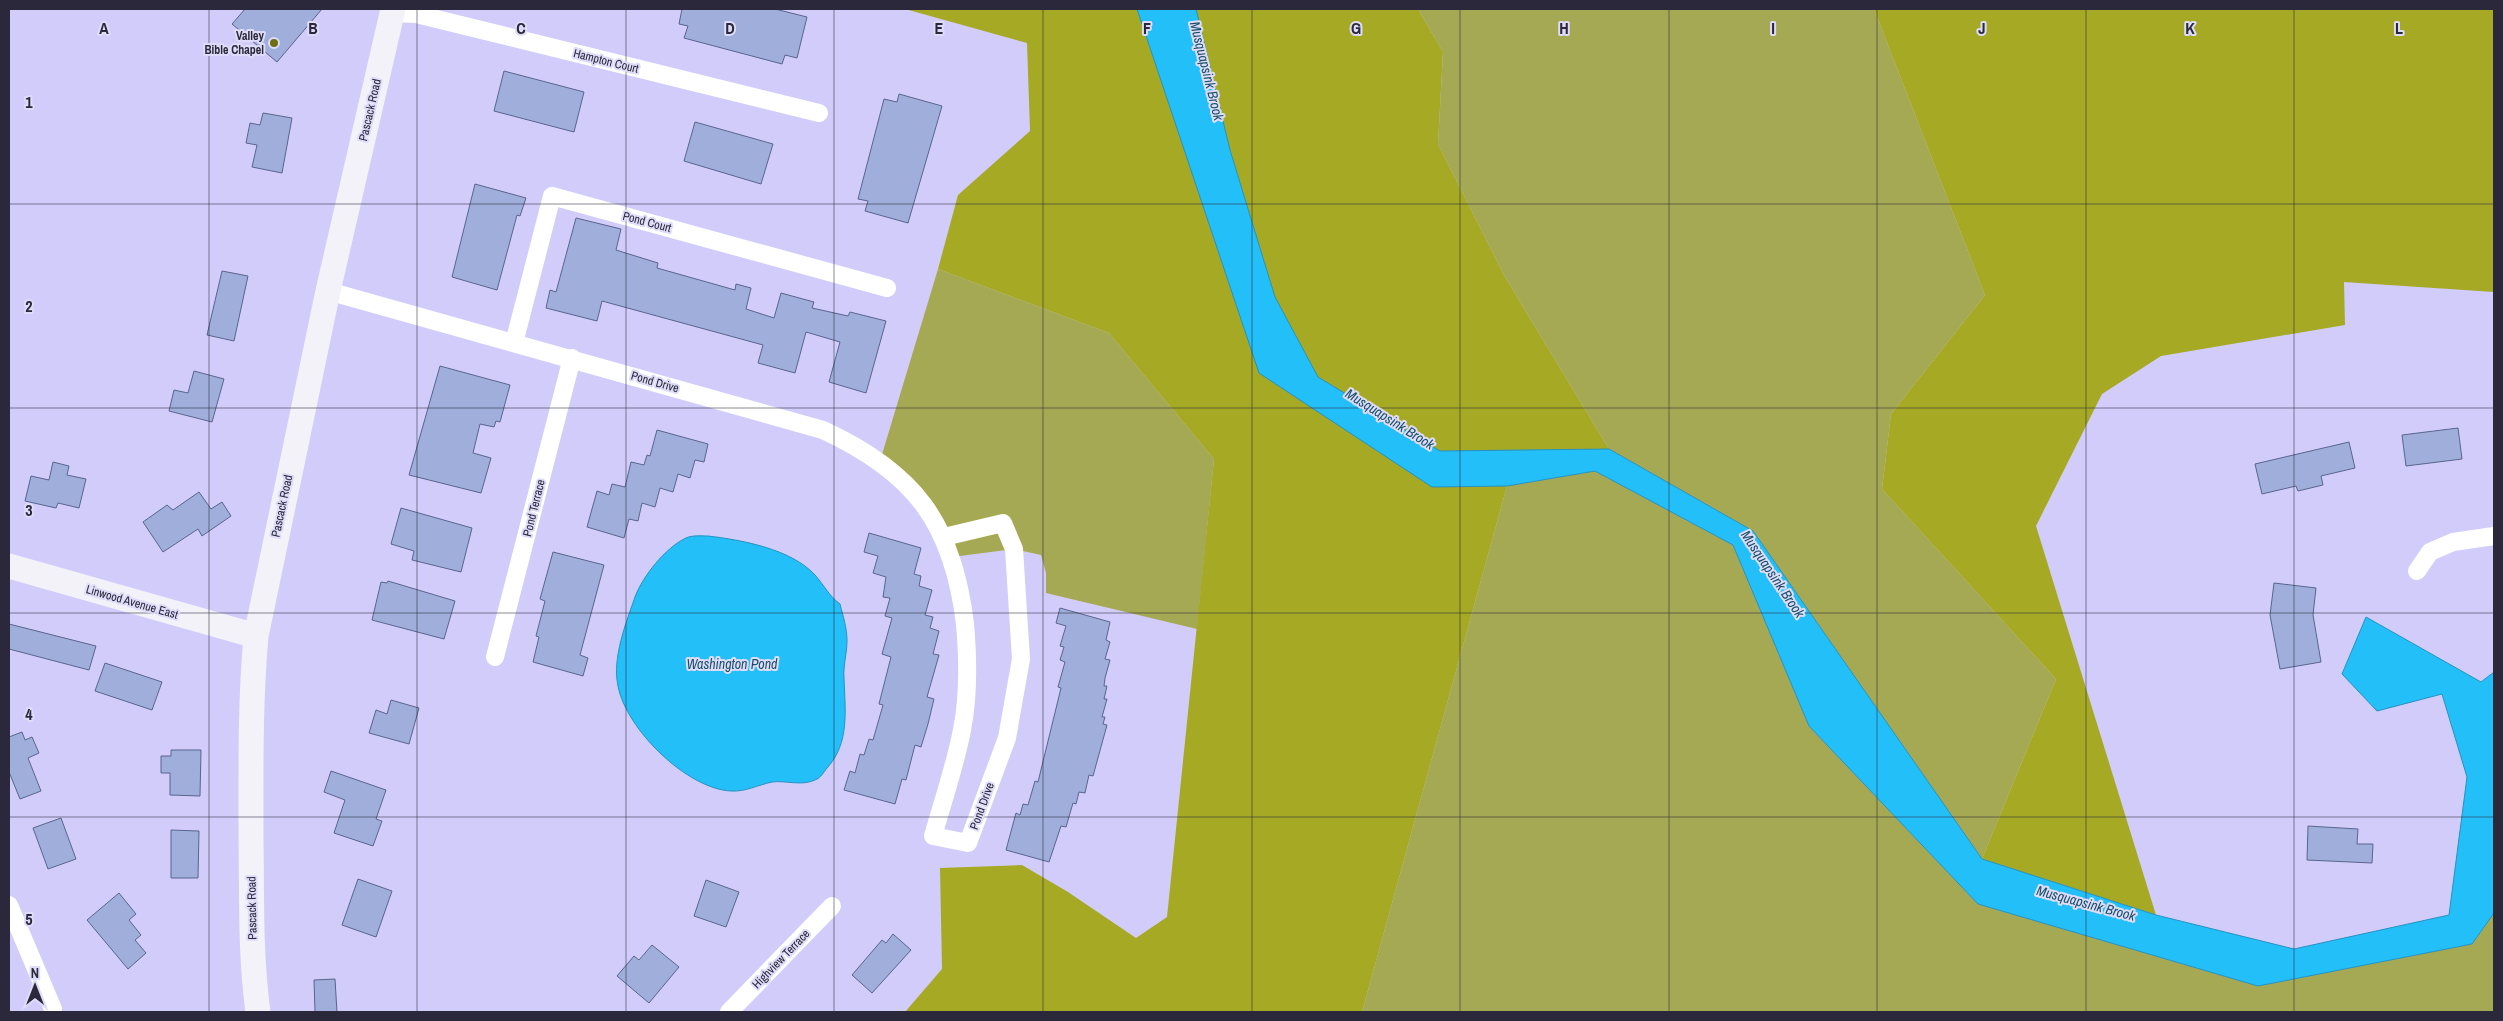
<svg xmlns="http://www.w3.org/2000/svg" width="2503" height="1021" font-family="'Archivo Narrow',sans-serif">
  <rect width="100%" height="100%" fill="#d2ccfb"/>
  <path fill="#a6a954" d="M 1418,9 L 1874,9 L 1985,295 L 1891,414 L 1882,489 L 2056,679 L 1982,859 L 1753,531 L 1609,449 L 1505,277 L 1438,144 L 1443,52 Z
    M 938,269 L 1109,333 L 1214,459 L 1197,629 L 1046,593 L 1046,573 L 1041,555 L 1014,549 L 952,557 L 880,461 Z
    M 1595,471 L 1733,545 L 1809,726 L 1978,904 L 2258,986 L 2472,944 L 2494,913 L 2494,1012 L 1362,1012 L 1507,486 Z"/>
  <path fill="#a6a924" d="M 905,9 L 1418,9 L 1443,52 L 1438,144 L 1505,277 L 1609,449 L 1507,486 L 1362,1012 L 905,1012 L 942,969 L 940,868 L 1022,865 L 1068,892 L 1136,938 L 1167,917 L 1214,459 L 1109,333 L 938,269 L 958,195 L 1030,131 L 1027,43 Z
    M 1874,9 L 2494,9 L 2494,292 L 2344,282 L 2345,325 L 2161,356 L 2102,394 L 2036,526 L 2156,915 L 1982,859 L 2056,679 L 1882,489 L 1891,414 L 1985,295 Z"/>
  <path fill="#23bff9" stroke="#2592c0" d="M 1137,9 L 1196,9 L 1230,150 L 1275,297 L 1318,377 L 1440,451 L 1609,449 L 1753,531 L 1982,859 L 2156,915 L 2294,949 L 2449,915 L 2467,777 L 2442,694 L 2377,711 L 2342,674 L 2366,617 L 2481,682 L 2494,672 L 2494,913 L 2472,944 L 2258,986 L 1978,904 L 1809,726 L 1733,545 L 1595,471 L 1507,486 L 1432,487 L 1259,373 Z
    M 708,536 C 742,540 791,549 815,575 C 824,585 829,596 840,604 C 843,616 847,628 847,641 C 847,653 843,666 844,678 C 845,710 850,743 827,768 C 824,772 820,778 817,779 C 803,787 786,780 772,782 C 758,785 745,792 731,791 C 687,789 626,729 618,686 C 612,658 626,623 635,597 C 643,576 665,548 686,538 C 692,535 702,536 708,536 Z"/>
  <path fill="#9faeda" stroke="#59658d" d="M 245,9 L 322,9 L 277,62 L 232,24 Z
    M 682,9 L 775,9 L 807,17 L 797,58 L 785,55 L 782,64 L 684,38 L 688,26 L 679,24 Z
    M 504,71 L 584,92 L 574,132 L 494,111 Z
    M 899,94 L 942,106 L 908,223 L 865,211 L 868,201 L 858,199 L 884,99 L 897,102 Z
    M 263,113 L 292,118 L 282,173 L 252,167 L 257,145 L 246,143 L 250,123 L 260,125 Z
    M 695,122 L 773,144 L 761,184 L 684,161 Z
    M 475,184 L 526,198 L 520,216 L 517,215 L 497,290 L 452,277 Z
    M 576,218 L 621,229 L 616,250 L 658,263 L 657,268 L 735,290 L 736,284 L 751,288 L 746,309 L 774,318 L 781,293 L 814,302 L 812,308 L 848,316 L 850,312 L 886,321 L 866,393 L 829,382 L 840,342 L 806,332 L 795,373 L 758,363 L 763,345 L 602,301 L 597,321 L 546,308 L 550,290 L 556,292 Z
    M 222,271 L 248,276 L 234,341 L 207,335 Z
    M 440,366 L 510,385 L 500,422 L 496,421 L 494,427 L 480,424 L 473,453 L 491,458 L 481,493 L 409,475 Z
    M 194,371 L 224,379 L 212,422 L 169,411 L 174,390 L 188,393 Z
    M 2458,428 L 2462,459 L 2406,466 L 2402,435 Z
    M 657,430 L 708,444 L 704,462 L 695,460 L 690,478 L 678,474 L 673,492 L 660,488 L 655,507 L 642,503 L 638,521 L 629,519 L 624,538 L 587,527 L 597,491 L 609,495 L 612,484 L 625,487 L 631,462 L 644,465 L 647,455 L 650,456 Z
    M 2349,442 L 2355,468 L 2321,476 L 2323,485 L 2298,491 L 2296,486 L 2262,494 L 2255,464 Z
    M 53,462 L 69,466 L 67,475 L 86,479 L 79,508 L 58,503 L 56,508 L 25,501 L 31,476 L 49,480 Z
    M 199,492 L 211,509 L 222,502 L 231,516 L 202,536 L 198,529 L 163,552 L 143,522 L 167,505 L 173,510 Z
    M 401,508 L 472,528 L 461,572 L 412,560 L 414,551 L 391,544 Z
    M 869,533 L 921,548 L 914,574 L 921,576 L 919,586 L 932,590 L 925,615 L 933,617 L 930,628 L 939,631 L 933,654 L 939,655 L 927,697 L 934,699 L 928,724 L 921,747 L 915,745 L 906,780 L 902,779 L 895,804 L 844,790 L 850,771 L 855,773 L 860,754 L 864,755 L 869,739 L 873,740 L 883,705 L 879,704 L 891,657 L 882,654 L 892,618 L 885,616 L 890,598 L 883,597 L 886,577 L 873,573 L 878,556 L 864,552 Z
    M 553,552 L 604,565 L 580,655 L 588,658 L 583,676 L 533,662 L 539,637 L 536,636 L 545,601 L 540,599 Z
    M 388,581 L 455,601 L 444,639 L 372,620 L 381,582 L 387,583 Z
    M 2274,583 L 2316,588 L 2313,615 L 2321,662 L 2280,669 L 2270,615 Z
    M 1060,608 L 1110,622 L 1106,640 L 1110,642 L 1105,659 L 1110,660 L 1105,678 L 1104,686 L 1107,686 L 1104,699 L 1107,699 L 1102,717 L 1105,717 L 1103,724 L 1107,725 L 1093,776 L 1089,775 L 1085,793 L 1079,792 L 1076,804 L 1073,803 L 1066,827 L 1061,826 L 1049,862 L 1006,850 L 1016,813 L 1020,815 L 1023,804 L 1028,805 L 1035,781 L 1038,782 L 1061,688 L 1058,687 L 1065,662 L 1060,660 L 1064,647 L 1060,646 L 1066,626 L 1056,623 Z
    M 9,624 L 96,646 L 89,670 L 9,649 Z
    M 105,663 L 162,682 L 152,710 L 95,691 Z
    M 391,700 L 419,708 L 409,744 L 369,733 L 376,710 L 387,714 Z
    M 22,732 L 25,740 L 32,737 L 39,753 L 28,758 L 41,791 L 20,799 L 9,772 L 9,737 Z
    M 171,750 L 201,750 L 200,796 L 170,795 L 170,773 L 161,773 L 161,756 L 171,756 Z
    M 331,771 L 386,790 L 376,819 L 382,821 L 373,846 L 334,833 L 345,800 L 324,792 Z
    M 61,818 L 76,859 L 48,869 L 33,828 Z
    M 2308,826 L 2358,829 L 2357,844 L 2373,844 L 2372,863 L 2307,860 Z
    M 171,830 L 199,831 L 198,878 L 171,878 Z
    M 358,879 L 392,891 L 376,937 L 342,925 Z
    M 706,880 L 739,892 L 726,927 L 694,916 Z
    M 119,893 L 136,914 L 129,920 L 141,935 L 135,940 L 146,953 L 128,969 L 87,920 Z
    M 893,934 L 911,950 L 872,993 L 852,975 L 882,940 L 886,943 Z
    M 652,945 L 679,967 L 649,1003 L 617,976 L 634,956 L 639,960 Z
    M 335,979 L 337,1012 L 315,1012 L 314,980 Z"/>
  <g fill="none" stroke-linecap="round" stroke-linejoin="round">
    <path stroke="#fff" stroke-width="18" d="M 392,13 L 416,14 L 819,113
      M 328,291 L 823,430 C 914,472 953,523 965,624 C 968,658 969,695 962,730 C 955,766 943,801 933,836 L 968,843 L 1007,738 L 1021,659 L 1014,549 L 1003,523 L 944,537
      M 514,343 L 552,196 L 887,288
      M 2417,571 L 2430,552 L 2453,542 L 2494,536
      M 495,657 L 572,358
      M 9,905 L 53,1009
      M 729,1012 L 832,906"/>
    <path stroke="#f3f2f9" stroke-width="25" d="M 9,566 L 256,636
      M 258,1012 C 250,954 252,896 251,837 C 251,770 250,703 256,636 L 328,291 L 393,9"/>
  </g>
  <path fill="none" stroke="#2a283a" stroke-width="1" stroke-opacity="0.55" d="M 209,9 L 209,1012M 417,9 L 417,1012M 626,9 L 626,1012M 834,9 L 834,1012M 1043,9 L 1043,1012M 1252,9 L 1252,1012M 1460,9 L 1460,1012M 1669,9 L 1669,1012M 1877,9 L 1877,1012M 2086,9 L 2086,1012M 2294,9 L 2294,1012M 9,204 L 2494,204M 9,408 L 2494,408M 9,613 L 2494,613M 9,817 L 2494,817"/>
  <circle fill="#6d6f12" stroke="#dfdcf9" stroke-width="2" cx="274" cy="43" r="5"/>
  <g text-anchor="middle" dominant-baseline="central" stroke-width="4" stroke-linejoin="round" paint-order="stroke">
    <g font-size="12" font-weight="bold" fill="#2a283a" stroke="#dfdcf9" text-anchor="end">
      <text x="264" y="36">Valley<tspan x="264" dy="14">Bible Chapel</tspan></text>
    </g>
    <g font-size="12" fill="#2a283a" stroke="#dfdcf9">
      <text transform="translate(606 61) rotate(14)">Hampton Court</text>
      <text transform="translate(370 110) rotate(-77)">Pascack Road</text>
      <text transform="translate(647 222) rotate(15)">Pond Court</text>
      <text transform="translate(655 382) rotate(16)">Pond Drive</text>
      <text transform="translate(282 506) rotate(-78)">Pascack Road</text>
      <text transform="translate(534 508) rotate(-76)">Pond Terrace</text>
      <text transform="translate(132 602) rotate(16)">Linwood Avenue East</text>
      <text transform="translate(982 806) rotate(-70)">Pond Drive</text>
      <text transform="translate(252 908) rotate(-91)">Pascack Road</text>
      <text transform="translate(781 959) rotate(-46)">Highview Terrace</text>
    </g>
    <g font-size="14" font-style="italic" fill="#175068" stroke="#dfdcf9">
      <text transform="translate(1207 71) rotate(76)">Musquapsink Brook</text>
      <text transform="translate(1390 419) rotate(32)">Musquapsink Brook</text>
      <text transform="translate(1773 574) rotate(56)">Musquapsink Brook</text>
      <text x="732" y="664">Washington Pond</text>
      <text transform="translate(2086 903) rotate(15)">Musquapsink Brook</text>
    </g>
  </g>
  <g font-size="16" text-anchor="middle" font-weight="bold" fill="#2a283a" stroke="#dfdcf9" stroke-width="4" stroke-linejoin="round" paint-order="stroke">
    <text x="104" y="34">A</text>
    <text x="313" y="34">B</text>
    <text x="521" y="34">C</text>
    <text x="730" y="34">D</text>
    <text x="939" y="34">E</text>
    <text x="1147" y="34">F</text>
    <text x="1356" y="34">G</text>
    <text x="1564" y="34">H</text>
    <text x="1773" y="34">I</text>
    <text x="1982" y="34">J</text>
    <text x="2190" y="34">K</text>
    <text x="2399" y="34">L</text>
    <text x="29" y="108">1</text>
    <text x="29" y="312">2</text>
    <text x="29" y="516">3</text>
    <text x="29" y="720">4</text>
    <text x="29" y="925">5</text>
  </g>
  <rect width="2503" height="1021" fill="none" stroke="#2a283a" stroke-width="20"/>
  <g transform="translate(35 986)" stroke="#dfdcf9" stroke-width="4" paint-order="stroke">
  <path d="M0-4L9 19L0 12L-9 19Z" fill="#2a283a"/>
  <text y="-8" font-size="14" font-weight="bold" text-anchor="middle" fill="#2a283a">N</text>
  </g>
</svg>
